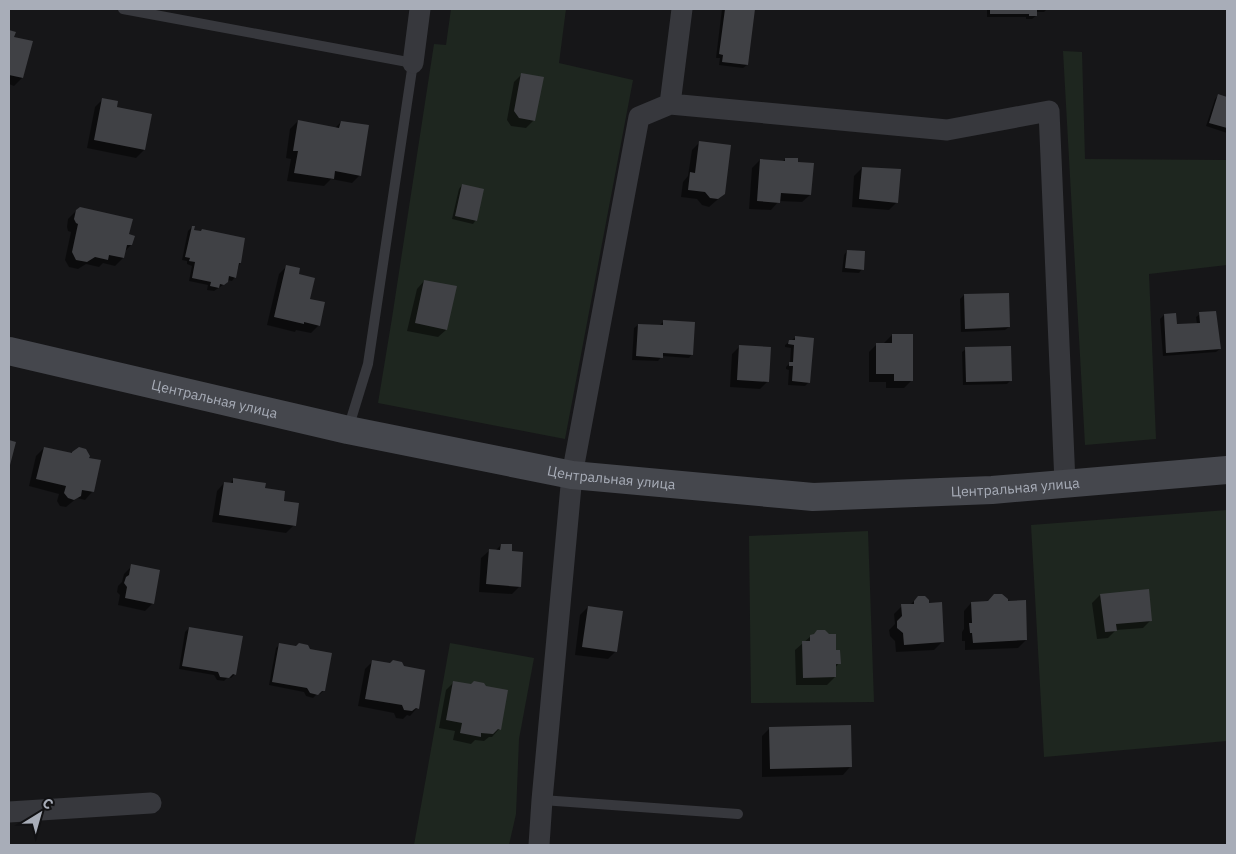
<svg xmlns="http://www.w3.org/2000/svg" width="1236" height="854" font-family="'IBM Plex Sans',sans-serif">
  <rect width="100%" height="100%" fill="#161618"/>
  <path fill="#1e261f" d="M 451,9 L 566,9 L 559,63 L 633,80 L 565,439 L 378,403 L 392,318 L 434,44 L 446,45 Z
    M 1063,51 L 1082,52 L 1085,159 L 1227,160 L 1227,265 L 1149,274 L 1156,439 L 1085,445 Z
    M 1227,510 L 1227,741 L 1044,757 L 1031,525 Z
    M 868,531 L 874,702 L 751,703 L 749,536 Z
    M 450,643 L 534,658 L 519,739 L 516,814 L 509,845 L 414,845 Z"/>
  <path fill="#0007" d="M 722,9 L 754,9 L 747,65 L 743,68 L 719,65 L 720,58 L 716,58 Z
    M 987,9 L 1047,9 L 1044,12 L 1036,12 L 1036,16 L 1032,19 L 1026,19 L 1026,17 L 987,17 Z
    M 9,31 L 14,33 L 13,38 L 22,78 L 14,86 L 9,84 Z
    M 522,74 L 534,120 L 526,128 L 511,126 L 507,120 L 514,82 Z
    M 1219,95 L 1227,98 L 1227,133 L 1206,126 L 1215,99 Z
    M 103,99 L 115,108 L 151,115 L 144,150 L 136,158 L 87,148 L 95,107 Z
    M 298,121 L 334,129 L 341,122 L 360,175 L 352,183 L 331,179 L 324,186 L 287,181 L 291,159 L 286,158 L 290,129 Z
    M 700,142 L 724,194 L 709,207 L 702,205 L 697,199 L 681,197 L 683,182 L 688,176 L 692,150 Z
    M 785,159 L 810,195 L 802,202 L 779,201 L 771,210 L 749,209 L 752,168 L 760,160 L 782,162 Z
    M 862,168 L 897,202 L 889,210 L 852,207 L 854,176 Z
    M 462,185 L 476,220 L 473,224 L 452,219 L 459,189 Z
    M 76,211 L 128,235 L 131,245 L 124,252 L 123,258 L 115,266 L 103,263 L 99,267 L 86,264 L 78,269 L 69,267 L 65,260 L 71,232 L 68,231 L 67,227 L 68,219 Z
    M 192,227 L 193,231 L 240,263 L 235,277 L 232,281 L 227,280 L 223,285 L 214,291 L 207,290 L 208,285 L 189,281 L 192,266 L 187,264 L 187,261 L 182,260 L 188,231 Z
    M 847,251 L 862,269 L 859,273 L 842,272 L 844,255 Z
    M 287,266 L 297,275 L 319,325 L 311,333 L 296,330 L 295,332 L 267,325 L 279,274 Z
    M 424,281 L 446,330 L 438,337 L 407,331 L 417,289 Z
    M 964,295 L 1009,327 L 1005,330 L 961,332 L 960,299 Z
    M 1200,314 L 1220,349 L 1216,352 L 1163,356 L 1160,319 L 1164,315 L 1176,325 L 1197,324 L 1196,317 Z
    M 664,321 L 692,354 L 689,358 L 662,356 L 658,361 L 632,360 L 634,328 L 638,325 L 660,325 Z
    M 892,335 L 911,381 L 904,388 L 886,388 L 886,382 L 869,382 L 869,352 L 877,344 L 884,343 Z
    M 796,337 L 809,382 L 805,386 L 788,385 L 789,370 L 786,369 L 786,367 L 790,363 L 791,348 L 785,347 L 785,345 Z
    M 739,347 L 768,381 L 760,389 L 730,387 L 732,354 Z
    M 966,349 L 1011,380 L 1007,384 L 963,385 L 962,352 Z
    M 44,448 L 92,492 L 85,500 L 77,498 L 66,507 L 60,506 L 57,501 L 59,494 L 29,486 L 36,456 Z
    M 234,479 L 264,489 L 282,502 L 294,525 L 286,533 L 212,522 L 217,491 L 224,483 L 229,484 Z
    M 501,545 L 511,552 L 520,586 L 512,594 L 479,592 L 481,558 L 489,551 L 495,551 Z
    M 132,566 L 153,603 L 145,611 L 118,605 L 120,595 L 117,592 L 118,586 L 122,582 L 124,574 Z
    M 1100,595 L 1151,620 L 1143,628 L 1116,630 L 1108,638 L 1097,639 L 1092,603 Z
    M 918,597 L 942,642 L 934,650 L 896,652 L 895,641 L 890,636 L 889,630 L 895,624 L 894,614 L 902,606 L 910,605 Z
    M 971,603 L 1026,640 L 1018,648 L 965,650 L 965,641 L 962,641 L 962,632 L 964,629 L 964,611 Z
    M 588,607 L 616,651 L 608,659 L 575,655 L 580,615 Z
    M 189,628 L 235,674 L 231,678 L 228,677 L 224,681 L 217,680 L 214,675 L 179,669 L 185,632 Z
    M 811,636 L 835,651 L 839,663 L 835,668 L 835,677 L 827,685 L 796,685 L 795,650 Z
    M 279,645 L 296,648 L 323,691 L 320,694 L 317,694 L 313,698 L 306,696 L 304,692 L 269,685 L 276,648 Z
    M 373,661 L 417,708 L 410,716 L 407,715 L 403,719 L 396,718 L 394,713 L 358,706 L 365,669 Z
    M 454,682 L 499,729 L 492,737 L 489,737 L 484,741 L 475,740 L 471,744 L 453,740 L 455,731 L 439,728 L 446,690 Z
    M 770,728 L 850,767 L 843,775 L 762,777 L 762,736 Z"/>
  <path fill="#404145" d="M 725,9 L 755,9 L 748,65 L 722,62 L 723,55 L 719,54 Z
    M 990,9 L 1037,9 L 1037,16 L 1029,16 L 1029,14 L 990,14 Z
    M 9,30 L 16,32 L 14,37 L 33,41 L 23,78 L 9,75 Z
    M 521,73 L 544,77 L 535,121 L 519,118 L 514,111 Z
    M 1218,94 L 1227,97 L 1227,128 L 1209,123 Z
    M 102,98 L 118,101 L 117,107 L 152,114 L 145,150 L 94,140 Z
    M 298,120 L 339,128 L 341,121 L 369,125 L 361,176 L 335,171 L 334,179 L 294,173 L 298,151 L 293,151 Z
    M 699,141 L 731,145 L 725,194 L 718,199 L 710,198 L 705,192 L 688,190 L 690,172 L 695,173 Z
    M 785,158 L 798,158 L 798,162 L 814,163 L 811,195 L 781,193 L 780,203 L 757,201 L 760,159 L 785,161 Z
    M 862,167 L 901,169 L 898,203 L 859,199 Z
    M 462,184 L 484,189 L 477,221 L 455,216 Z
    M 80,207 L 133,219 L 129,234 L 135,236 L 132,245 L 127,245 L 124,258 L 109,255 L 108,260 L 95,257 L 87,262 L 76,260 L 72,252 L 78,224 L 76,223 L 74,219 L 76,210 Z
    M 192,226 L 195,226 L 194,230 L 201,231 L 202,229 L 245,238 L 241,263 L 239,263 L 236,278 L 229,276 L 228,282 L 224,285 L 220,284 L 219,288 L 210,286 L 211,282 L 192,278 L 195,262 L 189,261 L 190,258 L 185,257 Z
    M 847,250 L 865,251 L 864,270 L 845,268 Z
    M 286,265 L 300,268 L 299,274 L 315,278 L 310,299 L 325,302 L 320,326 L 304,322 L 304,324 L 274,317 Z
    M 424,280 L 457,286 L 447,330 L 415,323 Z
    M 1009,293 L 1010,327 L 965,329 L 964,294 Z
    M 1216,311 L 1221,349 L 1166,353 L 1164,314 L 1176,313 L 1177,324 L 1200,323 L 1199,312 Z
    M 663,320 L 695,322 L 693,355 L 663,353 L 663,358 L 636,356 L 638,324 L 663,325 Z
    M 892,334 L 913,334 L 913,381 L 894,381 L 894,374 L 876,374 L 876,343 L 892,343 Z
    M 795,336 L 814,338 L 810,383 L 792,381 L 793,366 L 789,366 L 789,362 L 793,362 L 794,345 L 788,344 L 789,340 L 795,340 Z
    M 739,345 L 771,347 L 769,382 L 737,380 Z
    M 1011,346 L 1012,381 L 966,382 L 965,347 Z
    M 9,440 L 16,442 L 9,469 Z
    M 44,447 L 72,453 L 72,452 L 79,447 L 86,449 L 90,456 L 89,458 L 101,460 L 94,492 L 82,490 L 81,496 L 74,500 L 68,498 L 64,493 L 66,486 L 36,479 Z
    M 233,478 L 266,483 L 265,488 L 285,491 L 284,501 L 299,503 L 296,526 L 219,515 L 224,482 L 233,483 Z
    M 501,544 L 512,544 L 512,551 L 523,552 L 521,587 L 486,584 L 489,549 L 500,550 Z
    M 131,564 L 160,570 L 154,604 L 125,598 L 127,587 L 124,583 L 126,577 L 129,575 Z
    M 1149,589 L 1152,621 L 1116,624 L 1117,631 L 1105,632 L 1100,594 Z
    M 994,594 L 1002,594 L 1008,599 L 1008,601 L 1026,600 L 1027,640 L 973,643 L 972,633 L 970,633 L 969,623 L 972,623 L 971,602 L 988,601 Z
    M 918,596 L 925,596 L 929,600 L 929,603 L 942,602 L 944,642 L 904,645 L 903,633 L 897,628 L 897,621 L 902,616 L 901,604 L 914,604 L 914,601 Z
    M 588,606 L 623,611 L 617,652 L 582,647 Z
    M 189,627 L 243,636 L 236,675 L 233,674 L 229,678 L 220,677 L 218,672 L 182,666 Z
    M 817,630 L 825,630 L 829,634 L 836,634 L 836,650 L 840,650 L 841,664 L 836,664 L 836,677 L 803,678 L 802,641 L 810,641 L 810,635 L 814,634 Z
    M 279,643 L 296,646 L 299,643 L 308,645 L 310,649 L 332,653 L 325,691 L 322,691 L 318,695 L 310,693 L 307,688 L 272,682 Z
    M 372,660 L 390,663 L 393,660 L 402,662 L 404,666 L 425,670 L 419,709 L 416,708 L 412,711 L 404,710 L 402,705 L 365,699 Z
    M 453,681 L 471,684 L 474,681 L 484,683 L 486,686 L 508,690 L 501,730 L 498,729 L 493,734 L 481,733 L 481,737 L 460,733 L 462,723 L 446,720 Z
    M 851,725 L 852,767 L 770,769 L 769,727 Z"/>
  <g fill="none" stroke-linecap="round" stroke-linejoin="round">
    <path stroke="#37383d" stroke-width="10" d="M 123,9 L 413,63 L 368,364 L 348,429
      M 542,800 L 738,814"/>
    <path stroke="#37383d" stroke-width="21" d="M 413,63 L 420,9
      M 670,104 L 682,9
      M 9,812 L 151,803
      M 539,845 L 542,800 L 572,475 L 639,117 L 670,104 L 947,130 L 1049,111 L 1065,483"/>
    <path stroke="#45474d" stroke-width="28" id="s1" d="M 9,351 L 348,430 L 572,475 L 813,497 L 992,490 L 1227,470"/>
  </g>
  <g text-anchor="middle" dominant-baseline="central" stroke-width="4.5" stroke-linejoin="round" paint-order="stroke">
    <g font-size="14" fill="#a8adb8" stroke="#111113">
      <text stroke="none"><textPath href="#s1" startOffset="211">Центральная улица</textPath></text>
      <text stroke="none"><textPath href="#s1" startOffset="616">Центральная улица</textPath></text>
      <text stroke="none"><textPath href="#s1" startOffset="1021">Центральная улица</textPath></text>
    </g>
  </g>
  <rect width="1236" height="854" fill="none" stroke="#a8adb8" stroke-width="20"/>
  <g transform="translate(40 814) rotate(37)" stroke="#111113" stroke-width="4" paint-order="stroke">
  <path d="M0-4L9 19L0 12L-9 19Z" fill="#a8adb8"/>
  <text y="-8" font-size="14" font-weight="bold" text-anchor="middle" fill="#a8adb8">С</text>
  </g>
</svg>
